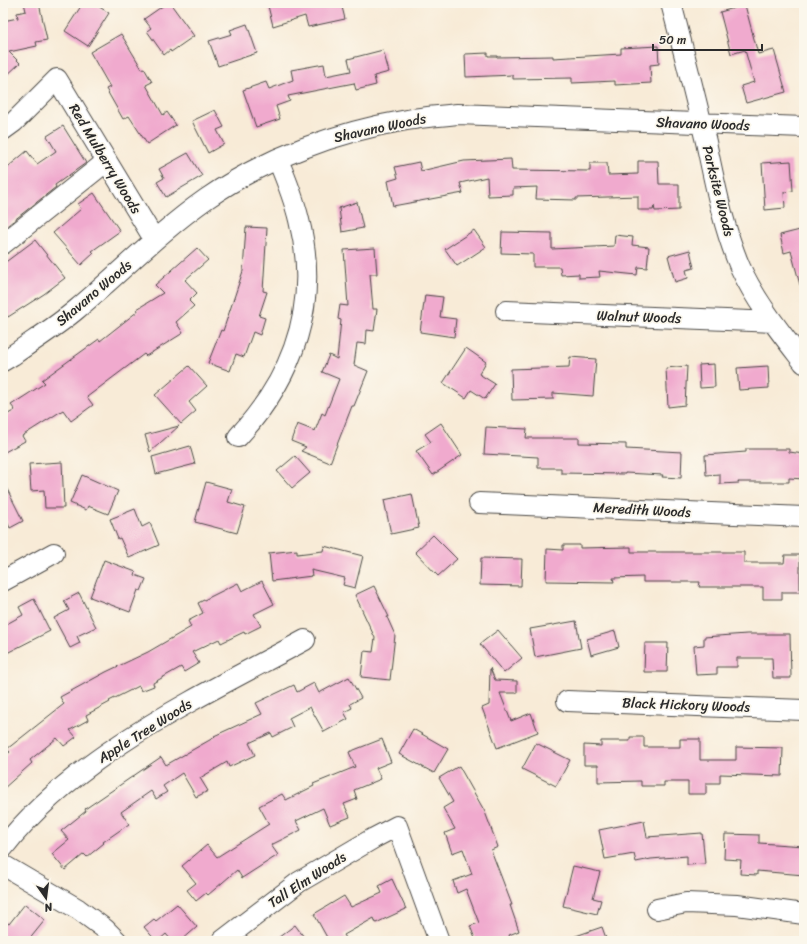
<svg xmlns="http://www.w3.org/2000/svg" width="807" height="944" font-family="Sriracha,sans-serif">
  <rect width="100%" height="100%" fill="#fbf7ec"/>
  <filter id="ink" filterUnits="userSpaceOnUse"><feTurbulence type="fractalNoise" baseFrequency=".025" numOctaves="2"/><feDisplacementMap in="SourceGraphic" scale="8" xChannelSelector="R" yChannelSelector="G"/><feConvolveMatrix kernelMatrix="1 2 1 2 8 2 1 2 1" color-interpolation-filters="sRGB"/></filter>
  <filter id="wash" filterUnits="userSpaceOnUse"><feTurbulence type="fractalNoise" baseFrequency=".012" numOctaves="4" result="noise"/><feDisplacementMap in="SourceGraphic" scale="16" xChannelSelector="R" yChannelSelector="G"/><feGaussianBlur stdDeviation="0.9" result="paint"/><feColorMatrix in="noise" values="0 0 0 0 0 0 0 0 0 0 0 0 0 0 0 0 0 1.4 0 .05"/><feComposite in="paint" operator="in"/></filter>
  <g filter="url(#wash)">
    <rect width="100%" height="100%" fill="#f8ebd7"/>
    <g id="blocks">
      <path fill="#f0aace" d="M 24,3 L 39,3 L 47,40 L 36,42 L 37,46 L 9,52 L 20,63 L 3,79 L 3,21 L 18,18 L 17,13 L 26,11 Z
        M 83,3 L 93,3 L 109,13 L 88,46 L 65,31 Z
        M 167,3 L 170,3 L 194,36 L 171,52 L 170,50 L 164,55 L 147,31 L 151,28 L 144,19 Z
        M 278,3 L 341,3 L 345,19 L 308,27 L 305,16 L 273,26 L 268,6 Z
        M 745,5 L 758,54 L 774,50 L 786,92 L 746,103 L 741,86 L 754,82 L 745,50 L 731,54 L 720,12 Z
        M 247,24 L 257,53 L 218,66 L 209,41 L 232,34 L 230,30 Z
        M 121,34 L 142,69 L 144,68 L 152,82 L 146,85 L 163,115 L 167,112 L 176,125 L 147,144 L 129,116 L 123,119 L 106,89 L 110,87 L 90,52 Z
        M 658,46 L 659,64 L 650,65 L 651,83 L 615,85 L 615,81 L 572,83 L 572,78 L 513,79 L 513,75 L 466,77 L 465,54 L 488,53 L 488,56 L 497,56 L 497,57 L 553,56 L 553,58 L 621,54 L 621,48 Z
        M 383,50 L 389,72 L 374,76 L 376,85 L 356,90 L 354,83 L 288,96 L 290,101 L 276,106 L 280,119 L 256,127 L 243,90 L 266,82 L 269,89 L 293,80 L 291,70 L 324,64 L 326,76 L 351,71 L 348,59 Z
        M 215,110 L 224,127 L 217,130 L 224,144 L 208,153 L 192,121 Z
        M 63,126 L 86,163 L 55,185 L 56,187 L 3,229 L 3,171 L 27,151 L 37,164 L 56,151 L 47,136 Z
        M 188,153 L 202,176 L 166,197 L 157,182 L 164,178 L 159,169 Z
        M 511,159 L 512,170 L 590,171 L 590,163 L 607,163 L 608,175 L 638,174 L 638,161 L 658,161 L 659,184 L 679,184 L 679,210 L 655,211 L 654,206 L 653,210 L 638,210 L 638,196 L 576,198 L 576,200 L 536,199 L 537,187 L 513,188 L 513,195 L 488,196 L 487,177 L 460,183 L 463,193 L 393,206 L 388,181 L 398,178 L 395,167 L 419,162 L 421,171 L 464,161 Z
        M 791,161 L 793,191 L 784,192 L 785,208 L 765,210 L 762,163 Z
        M 94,193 L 120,231 L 92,251 L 94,253 L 81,265 L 53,233 L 81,209 L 78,204 Z
        M 357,202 L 363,228 L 342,232 L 339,208 Z
        M 246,227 L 267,228 L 263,291 L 267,292 L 259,316 L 265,318 L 260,335 L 253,332 L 244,357 L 236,354 L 230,371 L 208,363 L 221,330 L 223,331 L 243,271 Z
        M 804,229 L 804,284 L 800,285 L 791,251 L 784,253 L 780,235 Z
        M 474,230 L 486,247 L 457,266 L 445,249 Z
        M 502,232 L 552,233 L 552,249 L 614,246 L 615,235 L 633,237 L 632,245 L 649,247 L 647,268 L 638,267 L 637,275 L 599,271 L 600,277 L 579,278 L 579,274 L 561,275 L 560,267 L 533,267 L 533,254 L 501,253 Z
        M 35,240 L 65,278 L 44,294 L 8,317 L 3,309 L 3,264 Z
        M 197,248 L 208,260 L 185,280 L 197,293 L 189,301 L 194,306 L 176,322 L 183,333 L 146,356 L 144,354 L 87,397 L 93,405 L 71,421 L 63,410 L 22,436 L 25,441 L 3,453 L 3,417 L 15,410 L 11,405 L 45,383 L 42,380 L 99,339 L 100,341 L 138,311 L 137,309 L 163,293 L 155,285 Z
        M 375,248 L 377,274 L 370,274 L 373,309 L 377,309 L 374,331 L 367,330 L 366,344 L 357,343 L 354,365 L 368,371 L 354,406 L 352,406 L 330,463 L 301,451 L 306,447 L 291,441 L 297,424 L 315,431 L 322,413 L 325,415 L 339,379 L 322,372 L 329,355 L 337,359 L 341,320 L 338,319 L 340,305 L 348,306 L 344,250 Z
        M 690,250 L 694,268 L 686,270 L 688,278 L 675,282 L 668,256 Z
        M 425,295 L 443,297 L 440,317 L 456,319 L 454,337 L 420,332 Z
        M 466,348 L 486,362 L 479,374 L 495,384 L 485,399 L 471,390 L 466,398 L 443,383 Z
        M 570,357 L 596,359 L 593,396 L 553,393 L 553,399 L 512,400 L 511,369 L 569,367 Z
        M 714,364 L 715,387 L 700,388 L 699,365 Z
        M 189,366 L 207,386 L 189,402 L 196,411 L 181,424 L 155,395 Z
        M 687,366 L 685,405 L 668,407 L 666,368 Z
        M 768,366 L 769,388 L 739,390 L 737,368 Z
        M 441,423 L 462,455 L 433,475 L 416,451 L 431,442 L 425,434 Z
        M 179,426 L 150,452 L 145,435 Z
        M 486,427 L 527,429 L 526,438 L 579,438 L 579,443 L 626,444 L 626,449 L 682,452 L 681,478 L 662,477 L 663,475 L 625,473 L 625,474 L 561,473 L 561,468 L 538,468 L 538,457 L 484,454 Z
        M 190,446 L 195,464 L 156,474 L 152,457 Z
        M 746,449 L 789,449 L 789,452 L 804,454 L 804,479 L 789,478 L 789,482 L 738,482 L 739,483 L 720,484 L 720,474 L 706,475 L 705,455 L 746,452 Z
        M 295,456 L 310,473 L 292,488 L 277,471 Z
        M 62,462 L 64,508 L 45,508 L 44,490 L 31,491 L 29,464 Z
        M 82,475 L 118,491 L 108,514 L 88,506 L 86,510 L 70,503 Z
        M 3,481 L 23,521 L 10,528 L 3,513 Z
        M 206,482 L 232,489 L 228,502 L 245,507 L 237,533 L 195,522 Z
        M 412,494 L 419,528 L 391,534 L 384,500 Z
        M 135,509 L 142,527 L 150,523 L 159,545 L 129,558 L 120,538 L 118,539 L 110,519 Z
        M 433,535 L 457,559 L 438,576 L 415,552 Z
        M 563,545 L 580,545 L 580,548 L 631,547 L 631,552 L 744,552 L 744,563 L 784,563 L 785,555 L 800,555 L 800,592 L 782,592 L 782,599 L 763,599 L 763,587 L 699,587 L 700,582 L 643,582 L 643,577 L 613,578 L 614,582 L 546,581 L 547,549 L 563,550 Z
        M 324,546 L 363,556 L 355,588 L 343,585 L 345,578 L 311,570 L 312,576 L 272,581 L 269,553 L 297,550 L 297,554 L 323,551 Z
        M 481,558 L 522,559 L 521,586 L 480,585 Z
        M 104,560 L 136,572 L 135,575 L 146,579 L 141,591 L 138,590 L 130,612 L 90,597 Z
        M 262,581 L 274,604 L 254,614 L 261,626 L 245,634 L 244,632 L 221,643 L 219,639 L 192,652 L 199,663 L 184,672 L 181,667 L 153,683 L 154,686 L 141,691 L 139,686 L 109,701 L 110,702 L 86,715 L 88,720 L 70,730 L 76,737 L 64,746 L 57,738 L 30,760 L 32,763 L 3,789 L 3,758 L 10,752 L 7,749 L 64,704 L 60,697 L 106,672 L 148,652 L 191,627 L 188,621 L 203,613 L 198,603 L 238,583 L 242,591 Z
        M 374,586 L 389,617 L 387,617 L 395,635 L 390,680 L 361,677 L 364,651 L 373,652 L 375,638 L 355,595 Z
        M 79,593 L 96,627 L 77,636 L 80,643 L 70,648 L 54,618 L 69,610 L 64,601 Z
        M 34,599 L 50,631 L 3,655 L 3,626 L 23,615 L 19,607 Z
        M 576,621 L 581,648 L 535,657 L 530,629 Z
        M 498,630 L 522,658 L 504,673 L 480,644 Z
        M 615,631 L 619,647 L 591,655 L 587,639 Z
        M 747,634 L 790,634 L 791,678 L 773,678 L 772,658 L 737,658 L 737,667 L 717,667 L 717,674 L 696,675 L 694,646 L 704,645 L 704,637 Z
        M 645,643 L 668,643 L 667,672 L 644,672 Z
        M 490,668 L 495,680 L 517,681 L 517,693 L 500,693 L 511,721 L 531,713 L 538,732 L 497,748 L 482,708 L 489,705 Z
        M 349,677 L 361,698 L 350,704 L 352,708 L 344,712 L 348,719 L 324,732 L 310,707 L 289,718 L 293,727 L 273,737 L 271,733 L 249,743 L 255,755 L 229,767 L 227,762 L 200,778 L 208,791 L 196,797 L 182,773 L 163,786 L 167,792 L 156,799 L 151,791 L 121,812 L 129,824 L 103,842 L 104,843 L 87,857 L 84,854 L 65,870 L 52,854 L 69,840 L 61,831 L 86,811 L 85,809 L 161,757 L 166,765 L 215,737 L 214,736 L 262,714 L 256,703 L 294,685 L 297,692 L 314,683 L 319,693 Z
        M 413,729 L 448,749 L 434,773 L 399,754 Z
        M 630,737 L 644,737 L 644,747 L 680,747 L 680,739 L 700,739 L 700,760 L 736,760 L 736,747 L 783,748 L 782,776 L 720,774 L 720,783 L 706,783 L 706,794 L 688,794 L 688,782 L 664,782 L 664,786 L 641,786 L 641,781 L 598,782 L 598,765 L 584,765 L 584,745 L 601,746 L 601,741 L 630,741 Z
        M 382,739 L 391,762 L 376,768 L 381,779 L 354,790 L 357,799 L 344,804 L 350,817 L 330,825 L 323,808 L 296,821 L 301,830 L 271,845 L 278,855 L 242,878 L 237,870 L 208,895 L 206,893 L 196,901 L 187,890 L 196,883 L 182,866 L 207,845 L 217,857 L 269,824 L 259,806 L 282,794 L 286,800 L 314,786 L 313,784 L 355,767 L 349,752 Z
        M 536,743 L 570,760 L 556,786 L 522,769 Z
        M 459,766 L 485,812 L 498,847 L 491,850 L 512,905 L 510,905 L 519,931 L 509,935 L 511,941 L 476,941 L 470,926 L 479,923 L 466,889 L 457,893 L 453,881 L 472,874 L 463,849 L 452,853 L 445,833 L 455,829 L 443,808 L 453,802 L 439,778 Z
        M 644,821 L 647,837 L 702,833 L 705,864 L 687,865 L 687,856 L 651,859 L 636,862 L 634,854 L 605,859 L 599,830 Z
        M 725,834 L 759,835 L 759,843 L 804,846 L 804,875 L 757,871 L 757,875 L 740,874 L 741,860 L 724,859 Z
        M 573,866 L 600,872 L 593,898 L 601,900 L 597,914 L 563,906 Z
        M 392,879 L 406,909 L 376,923 L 374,918 L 344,935 L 348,941 L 329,941 L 314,914 L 344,896 L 351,907 L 382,893 L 379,886 Z
        M 25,904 L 45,920 L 28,941 L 9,941 L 3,936 L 3,920 L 9,924 Z
        M 177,904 L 197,927 L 181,941 L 172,941 L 166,934 L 158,941 L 156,941 L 144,927 L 154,919 L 156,921 Z
        M 295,925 L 307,941 L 274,941 Z
        M 602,927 L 607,941 L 568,941 L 567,939 Z"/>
    </g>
  </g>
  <g filter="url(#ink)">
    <use href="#blocks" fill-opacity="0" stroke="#4a4845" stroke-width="1"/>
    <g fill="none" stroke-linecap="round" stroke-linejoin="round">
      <g stroke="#4a4845" stroke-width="22">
        <path id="minor" d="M 671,3 C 683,49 695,95 706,142 C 715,184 723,227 740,267 C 756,302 781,333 804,363
          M 3,130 L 14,122 L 57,79 L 154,239
          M 3,244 L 107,161
          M 506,311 L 773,322
          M 3,361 L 13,355 C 34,340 57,326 77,309 C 120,273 159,232 206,199 C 265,158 336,132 407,120 C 423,117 441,116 458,114 L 804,127
          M 238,437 C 294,376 320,303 299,220 C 294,199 286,179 278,160
          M 479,503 L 804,517
          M 3,581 L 54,553
          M 567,701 L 804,710
          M 3,848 C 77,753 202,696 305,640
          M 3,865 L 78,909 L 105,929 L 117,941
          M 657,909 L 686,903 L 737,905 L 804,914
          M 222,941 L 299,882 L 374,838 L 397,826 L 439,941"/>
      </g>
      <use href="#minor" stroke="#fff" stroke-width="20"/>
    </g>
  </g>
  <g text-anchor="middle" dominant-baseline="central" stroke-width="3.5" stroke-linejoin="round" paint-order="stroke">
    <g font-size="14" fill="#2b2b2b" stroke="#fbf7ec">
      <text transform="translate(703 124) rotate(2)">Shavano Woods</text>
      <text transform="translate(380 128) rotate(-12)">Shavano Woods</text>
      <text transform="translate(105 159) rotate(59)">Red Mulberry Woods</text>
      <text transform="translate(718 191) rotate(76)">Parksite Woods</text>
      <text transform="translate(94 293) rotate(-40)">Shavano Woods</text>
      <text transform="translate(639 317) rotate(2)">Walnut Woods</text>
      <text transform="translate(642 510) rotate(3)">Meredith Woods</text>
      <text transform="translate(686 705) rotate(2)">Black Hickory Woods</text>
      <text transform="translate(145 731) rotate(-32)">Apple Tree Woods</text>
      <text transform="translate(307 880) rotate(-33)">Tall Elm Woods</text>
    </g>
  </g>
  <rect width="807" height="944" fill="none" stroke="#fbf7ec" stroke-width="16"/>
  <g transform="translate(46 898) rotate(166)" stroke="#fbf7ec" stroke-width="3" paint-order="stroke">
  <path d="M0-3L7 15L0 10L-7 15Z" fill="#2b2b2b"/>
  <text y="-6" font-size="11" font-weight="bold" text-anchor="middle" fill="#2b2b2b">N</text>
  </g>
  <path d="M653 44v6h109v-6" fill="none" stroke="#2b2b2b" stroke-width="2"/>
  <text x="659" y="44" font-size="12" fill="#2b2b2b" stroke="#fbf7ec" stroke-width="3" paint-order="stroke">50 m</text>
</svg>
